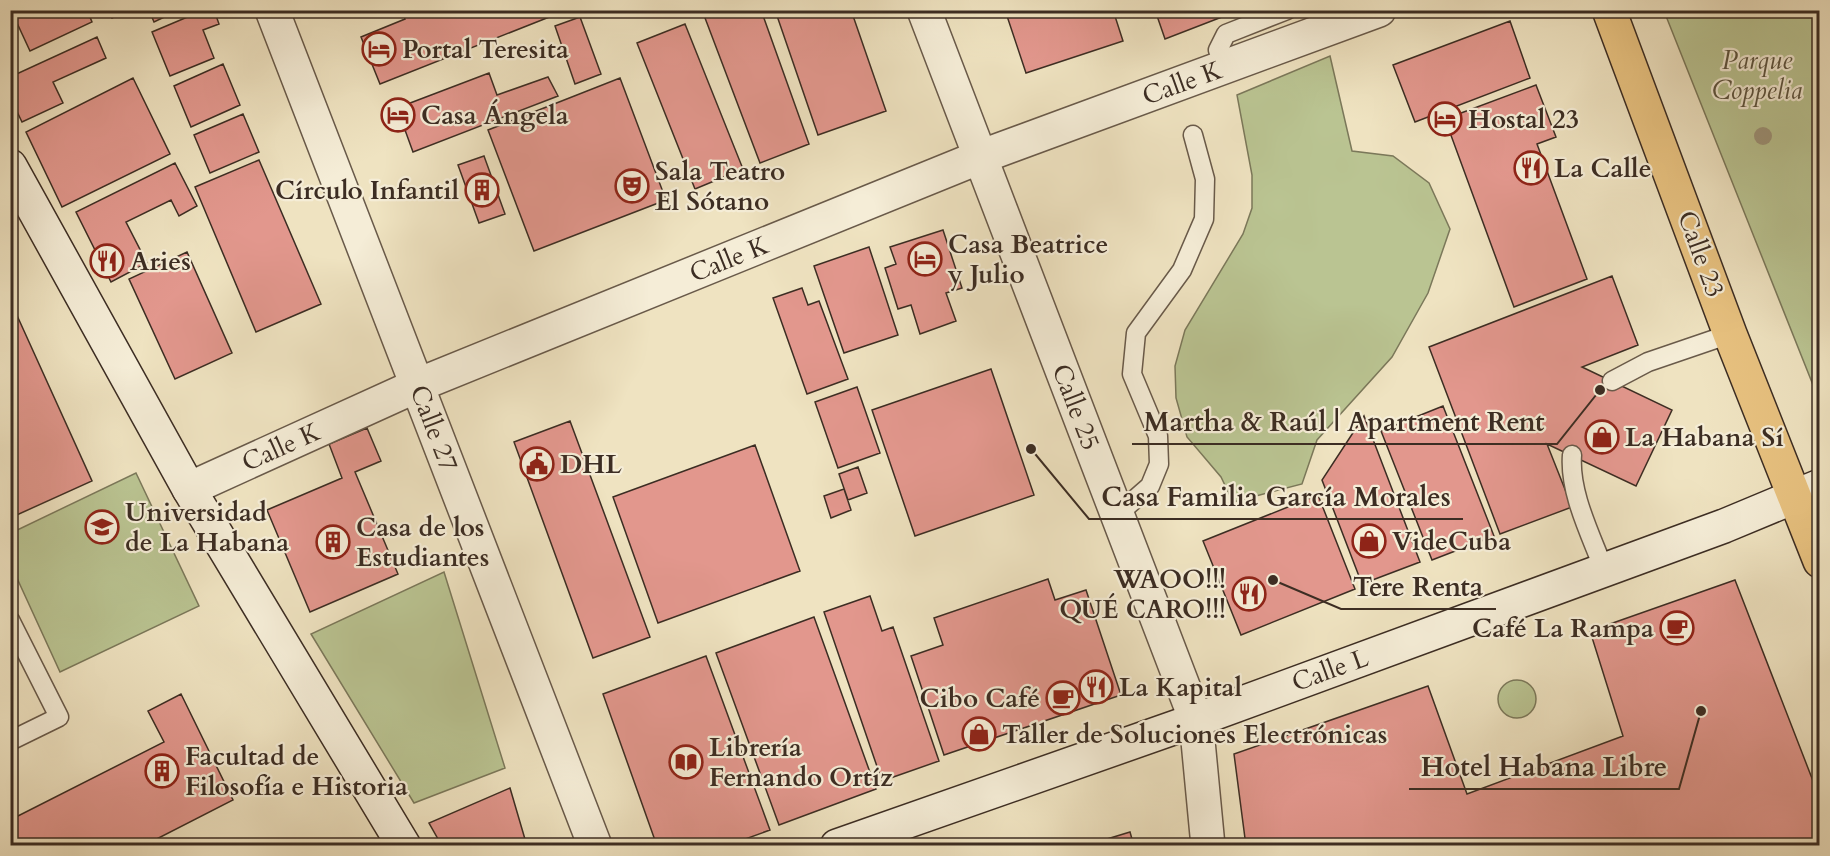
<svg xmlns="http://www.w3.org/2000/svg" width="1830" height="856" font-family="Cardo,serif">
  <rect width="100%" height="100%" fill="#efe3c1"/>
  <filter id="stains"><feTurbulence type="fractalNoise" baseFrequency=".00333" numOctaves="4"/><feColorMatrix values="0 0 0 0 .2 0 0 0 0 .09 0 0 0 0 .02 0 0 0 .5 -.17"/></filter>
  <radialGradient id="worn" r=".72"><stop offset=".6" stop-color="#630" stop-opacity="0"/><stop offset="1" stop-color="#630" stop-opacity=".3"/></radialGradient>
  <path fill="#bac492" stroke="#7b785a" stroke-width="1.5" d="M 1664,11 L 1819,11 L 1819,400 Z
    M 1330,56 L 1352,151 L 1393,156 L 1429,183 L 1450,229 L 1428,293 L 1392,357 L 1317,440 L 1302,484 L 1233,502 L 1221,477 L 1187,437 L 1176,398 L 1175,366 L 1185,330 L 1243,234 L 1252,208 L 1252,175 L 1237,95 Z
    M 136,473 L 199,606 L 60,672 L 11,565 L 11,533 Z
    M 444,572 L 505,768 L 414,803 L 311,634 Z
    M1498 699a19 19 0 1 1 38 0a19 19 0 1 1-38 0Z"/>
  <path fill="#e2978d" stroke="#3c2d23" stroke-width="1.5" d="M 11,10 L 87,10 L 92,22 L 30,51 Z
    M 108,10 L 129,10 L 112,18 Z
    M 149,10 L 179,10 L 154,22 Z
    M 204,10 L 214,10 L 219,24 L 203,30 L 214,58 L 170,76 L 152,32 Z
    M 401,10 L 567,10 L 380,84 L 361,37 L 405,19 Z
    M 702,10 L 761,10 L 809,144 L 760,163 Z
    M 775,10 L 851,10 L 886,111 L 818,135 Z
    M 1005,10 L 1113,10 L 1123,41 L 1026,73 Z
    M 1155,10 L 1240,10 L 1165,39 Z
    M 580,17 L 601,74 L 575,84 L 555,26 Z
    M 1510,21 L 1530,78 L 1415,122 L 1393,65 Z
    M 685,24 L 743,169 L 695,189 L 637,43 Z
    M 97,37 L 106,58 L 53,82 L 63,103 L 22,122 L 10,97 L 10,77 Z
    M 223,64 L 240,105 L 191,127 L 174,86 Z
    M 489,73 L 497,95 L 548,77 L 558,96 L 413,152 L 397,108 Z
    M 133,78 L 170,154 L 62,207 L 26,132 Z
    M 620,78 L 666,200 L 534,251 L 488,130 Z
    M 1536,85 L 1556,137 L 1537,144 L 1587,279 L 1514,307 L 1445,119 Z
    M 243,114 L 259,152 L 210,173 L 194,135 Z
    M 484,156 L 505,214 L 479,223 L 458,165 Z
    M 259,160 L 321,304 L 256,332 L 195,187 Z
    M 175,163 L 197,206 L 179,216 L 171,200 L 126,222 L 147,263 L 111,282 L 76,212 Z
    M 943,230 L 962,288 L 946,293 L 956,321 L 920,334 L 911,305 L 898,309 L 885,268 L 896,264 L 890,247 Z
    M 869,247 L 898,335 L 844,353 L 814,266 Z
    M 187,252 L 232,353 L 175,379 L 129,279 Z
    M 1612,276 L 1638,345 L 1582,367 L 1672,410 L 1636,486 L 1547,444 L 1572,507 L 1500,534 L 1429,347 Z
    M 802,288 L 808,305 L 819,301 L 848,379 L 807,394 L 773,298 Z
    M 10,300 L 92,481 L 10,518 Z
    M 991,369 L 1034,495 L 915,536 L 872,410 Z
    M 857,387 L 880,453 L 838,468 L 815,402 Z
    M 1443,406 L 1494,536 L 1432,560 L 1381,431 Z
    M 1364,416 L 1420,562 L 1362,584 L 1322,480 Z
    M 570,421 L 650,637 L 593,658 L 514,442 Z
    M 367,428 L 381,461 L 355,472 L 398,574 L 310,612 L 267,510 L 342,478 L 329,444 Z
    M 755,445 L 800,571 L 658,623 L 613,497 Z
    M 858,467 L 867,493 L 848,500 L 839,474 Z
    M 844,489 L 851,510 L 831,518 L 824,496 Z
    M 1318,495 L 1355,589 L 1241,635 L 1203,541 Z
    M 1048,579 L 1055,600 L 1086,590 L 1121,695 L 944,755 L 911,656 L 943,645 L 934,618 Z
    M 1735,580 L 1820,799 L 1820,846 L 1246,846 L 1234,754 L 1428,686 L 1467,794 L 1623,736 L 1590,631 Z
    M 870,596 L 882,631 L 893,627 L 939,761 L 882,781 L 824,612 Z
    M 814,617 L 876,789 L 779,825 L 716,653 Z
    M 706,656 L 770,830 L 726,846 L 657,846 L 603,694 Z
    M 181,694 L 233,800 L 143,846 L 10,846 L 10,820 L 164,742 L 148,711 Z
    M 510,788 L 527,846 L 442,846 L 429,823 Z
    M 1130,832 L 1134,846 L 1084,846 Z"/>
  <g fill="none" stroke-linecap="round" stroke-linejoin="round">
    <g stroke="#695a4a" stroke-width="21">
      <path id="service" d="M 1224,67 L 1218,50 L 1226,34 L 1287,10
        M 1612,381 L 1648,362 L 1730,334
        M 1572,455 C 1569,493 1591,535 1604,570
        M 1118,514 L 1150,486 L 1159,464 L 1158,436 L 1132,374 L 1136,333 L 1182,270 L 1204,219 L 1205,179 L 1193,135
        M 10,620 L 59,717 L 10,741"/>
    </g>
    <g stroke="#695a4a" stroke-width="36">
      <path id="minor" d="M 272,10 L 595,846
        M 189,489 L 418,385 L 980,157 L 1379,10"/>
    </g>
    <g stroke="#695a4a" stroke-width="36">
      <path id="tertiary" d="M 924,10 L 1196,720 L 1208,846"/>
    </g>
    <g stroke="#3c2d23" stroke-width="36">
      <path id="secondary" d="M 10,166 L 189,489 L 404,846
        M 837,846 L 1196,720 L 1724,526 L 1820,486"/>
    </g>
    <g stroke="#3c2d23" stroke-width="36">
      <path id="primary" d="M 1609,10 L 1730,334 L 1820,561"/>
    </g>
    <use href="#service" stroke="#f5edd7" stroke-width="18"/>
    <use href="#minor" stroke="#f5edd7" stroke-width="33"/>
    <use href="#tertiary" stroke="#f5edd7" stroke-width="33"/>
    <use href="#secondary" stroke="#f5edd7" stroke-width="33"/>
    <use href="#primary" stroke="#e8c280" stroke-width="33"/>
  </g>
  <circle fill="#9e947a" cx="1763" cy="136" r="9"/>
  <defs>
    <g id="hotel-ring" transform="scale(1.725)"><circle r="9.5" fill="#f5edd7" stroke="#8f2418" stroke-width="1.5"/><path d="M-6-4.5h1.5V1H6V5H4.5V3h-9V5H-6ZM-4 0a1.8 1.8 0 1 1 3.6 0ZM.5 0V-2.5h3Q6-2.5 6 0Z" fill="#8f2418"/></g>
    <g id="restaurant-ring" transform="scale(1.725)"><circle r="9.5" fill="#f5edd7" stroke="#8f2418" stroke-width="1.5"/><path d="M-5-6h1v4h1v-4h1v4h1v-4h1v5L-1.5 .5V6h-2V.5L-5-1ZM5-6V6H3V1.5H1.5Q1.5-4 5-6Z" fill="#8f2418"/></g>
    <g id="theatre-ring" transform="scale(1.725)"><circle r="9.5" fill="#f5edd7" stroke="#8f2418" stroke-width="1.5"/><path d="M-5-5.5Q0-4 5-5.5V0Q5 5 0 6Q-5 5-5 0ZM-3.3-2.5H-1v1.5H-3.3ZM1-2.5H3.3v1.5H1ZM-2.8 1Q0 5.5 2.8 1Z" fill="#8f2418"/></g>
    <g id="building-ring" transform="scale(1.725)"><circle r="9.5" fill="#f5edd7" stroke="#8f2418" stroke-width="1.5"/><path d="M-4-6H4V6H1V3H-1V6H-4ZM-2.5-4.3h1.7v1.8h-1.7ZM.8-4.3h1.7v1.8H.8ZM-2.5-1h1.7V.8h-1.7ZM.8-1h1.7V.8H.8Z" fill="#8f2418"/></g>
    <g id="shop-ring" transform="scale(1.725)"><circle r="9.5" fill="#f5edd7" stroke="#8f2418" stroke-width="1.5"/><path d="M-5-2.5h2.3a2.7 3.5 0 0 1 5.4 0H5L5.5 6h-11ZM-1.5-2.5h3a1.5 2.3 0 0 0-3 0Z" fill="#8f2418"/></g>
    <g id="civic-ring" transform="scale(1.725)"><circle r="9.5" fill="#f5edd7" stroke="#8f2418" stroke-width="1.5"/><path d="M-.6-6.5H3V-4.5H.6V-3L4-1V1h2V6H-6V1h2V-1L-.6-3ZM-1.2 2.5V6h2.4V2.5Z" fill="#8f2418"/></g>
    <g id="university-ring" transform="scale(1.725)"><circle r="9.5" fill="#f5edd7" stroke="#8f2418" stroke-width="1.5"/><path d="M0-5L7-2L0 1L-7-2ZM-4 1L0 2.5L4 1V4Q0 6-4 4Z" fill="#8f2418"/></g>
    <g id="cafe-ring" transform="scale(1.725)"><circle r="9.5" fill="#f5edd7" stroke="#8f2418" stroke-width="1.5"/><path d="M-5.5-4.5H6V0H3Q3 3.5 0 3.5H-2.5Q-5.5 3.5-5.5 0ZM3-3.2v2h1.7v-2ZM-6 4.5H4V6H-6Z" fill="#8f2418"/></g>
    <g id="library-ring" transform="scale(1.725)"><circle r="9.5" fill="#f5edd7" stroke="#8f2418" stroke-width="1.5"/><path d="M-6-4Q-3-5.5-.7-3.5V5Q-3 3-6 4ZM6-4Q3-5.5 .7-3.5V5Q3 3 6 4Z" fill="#8f2418"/></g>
  </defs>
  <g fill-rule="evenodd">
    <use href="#hotel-ring" x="379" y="49"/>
    <use href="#hotel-ring" x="398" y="115"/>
    <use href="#hotel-ring" x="1445" y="119"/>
    <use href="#restaurant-ring" x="1531" y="168"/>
    <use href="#theatre-ring" x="632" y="186"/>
    <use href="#building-ring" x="482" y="190"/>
    <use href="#hotel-ring" x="925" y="259"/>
    <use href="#restaurant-ring" x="107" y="261"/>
    <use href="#shop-ring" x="1602" y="437"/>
    <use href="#civic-ring" x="537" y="464"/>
    <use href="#university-ring" x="102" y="527"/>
    <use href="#shop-ring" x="1369" y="541"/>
    <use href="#building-ring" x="333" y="542"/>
    <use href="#restaurant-ring" x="1249" y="594"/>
    <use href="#cafe-ring" x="1677" y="628"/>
    <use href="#restaurant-ring" x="1096" y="687"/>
    <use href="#cafe-ring" x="1063" y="698"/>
    <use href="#shop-ring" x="979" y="734"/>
    <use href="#library-ring" x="686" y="762"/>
    <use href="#building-ring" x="162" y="771"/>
  </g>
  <g text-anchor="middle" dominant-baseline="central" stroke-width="4.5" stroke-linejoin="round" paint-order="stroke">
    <g font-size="26" font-weight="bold" fill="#3c2d23" stroke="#f5edd7" text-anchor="start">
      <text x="402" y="49">Portal Teresita</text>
      <text x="421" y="115">Casa Ángela</text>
      <text x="1468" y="119">Hostal 23</text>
      <text x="1554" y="168">La Calle</text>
      <text x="655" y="171">Sala Teatro<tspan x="655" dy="30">El Sótano</tspan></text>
      <text x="459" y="190" text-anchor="end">Círculo Infantil</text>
      <text x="948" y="244">Casa Beatrice<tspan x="948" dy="30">y Julio</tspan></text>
      <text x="130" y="261">Aries</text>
      <text x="1625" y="437">La Habana Sí</text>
      <text x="560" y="464">DHL</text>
      <text x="125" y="512">Universidad<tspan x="125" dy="30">de La Habana</tspan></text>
      <text x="356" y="527">Casa de los<tspan x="356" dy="30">Estudiantes</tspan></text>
      <text x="1392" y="541">VideCuba</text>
      <text x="1226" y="579" text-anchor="end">WAOO!!!<tspan x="1226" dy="30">QUÉ CARO!!!</tspan></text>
      <text x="1654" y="628" text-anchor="end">Café La Rampa</text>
      <text x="1119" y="687">La Kapital</text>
      <text x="1040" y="698" text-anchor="end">Cibo Café</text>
      <text x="1002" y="734">Taller de Soluciones Electrónicas</text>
      <text x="709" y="747">Librería<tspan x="709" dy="30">Fernando Ortíz</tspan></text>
      <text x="185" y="756">Facultad de<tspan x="185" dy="30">Filosofía e Historia</tspan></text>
    </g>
    <g font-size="26" font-style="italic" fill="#5c533f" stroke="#f5edd7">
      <text x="1757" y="60">Parque<tspan x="1757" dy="30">Coppelia</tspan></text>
    </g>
    <g font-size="26" fill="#3c2d23" stroke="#f5edd7">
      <text transform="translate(1182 83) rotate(-20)">Calle K</text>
      <text transform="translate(1701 254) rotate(70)">Calle 23</text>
      <text transform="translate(729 259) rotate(-22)">Calle K</text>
      <text transform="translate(1076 407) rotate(69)">Calle 25</text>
      <text transform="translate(434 428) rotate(69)">Calle 27</text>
      <text transform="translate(281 447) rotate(-24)">Calle K</text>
      <text transform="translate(1330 670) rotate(-20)">Calle L</text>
    </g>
  </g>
  <path fill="none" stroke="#3c2d23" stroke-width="2" d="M1600 390L1557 444H1132M1031 449L1089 519H1463M1273 580L1341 609H1496M1701 711L1679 789H1409"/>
  <g fill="#3c2d23" stroke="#f5edd7" stroke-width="2">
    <circle cx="1600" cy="390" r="6"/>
    <circle cx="1031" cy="449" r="6"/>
    <circle cx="1273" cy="580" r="6"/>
    <circle cx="1701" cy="711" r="6"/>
  </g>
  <g font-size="27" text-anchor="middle" font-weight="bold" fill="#3c2d23" stroke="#f5edd7" stroke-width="4.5" stroke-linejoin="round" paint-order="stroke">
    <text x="1344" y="431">Martha &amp; Raúl | Apartment Rent</text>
    <text x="1276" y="506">Casa Familia García Morales</text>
    <text x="1418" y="596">Tere Renta</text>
    <text x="1544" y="776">Hotel Habana Libre</text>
  </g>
  <rect width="1830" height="856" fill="none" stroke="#efe3c1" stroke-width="36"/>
  <rect x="12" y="12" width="1806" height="832" fill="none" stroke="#3c2d23" stroke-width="3"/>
  <rect x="18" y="18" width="1794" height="820" fill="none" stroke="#3c2d23" stroke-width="1.5"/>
  <rect width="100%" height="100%" filter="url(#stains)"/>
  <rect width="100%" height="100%" fill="url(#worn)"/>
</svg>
